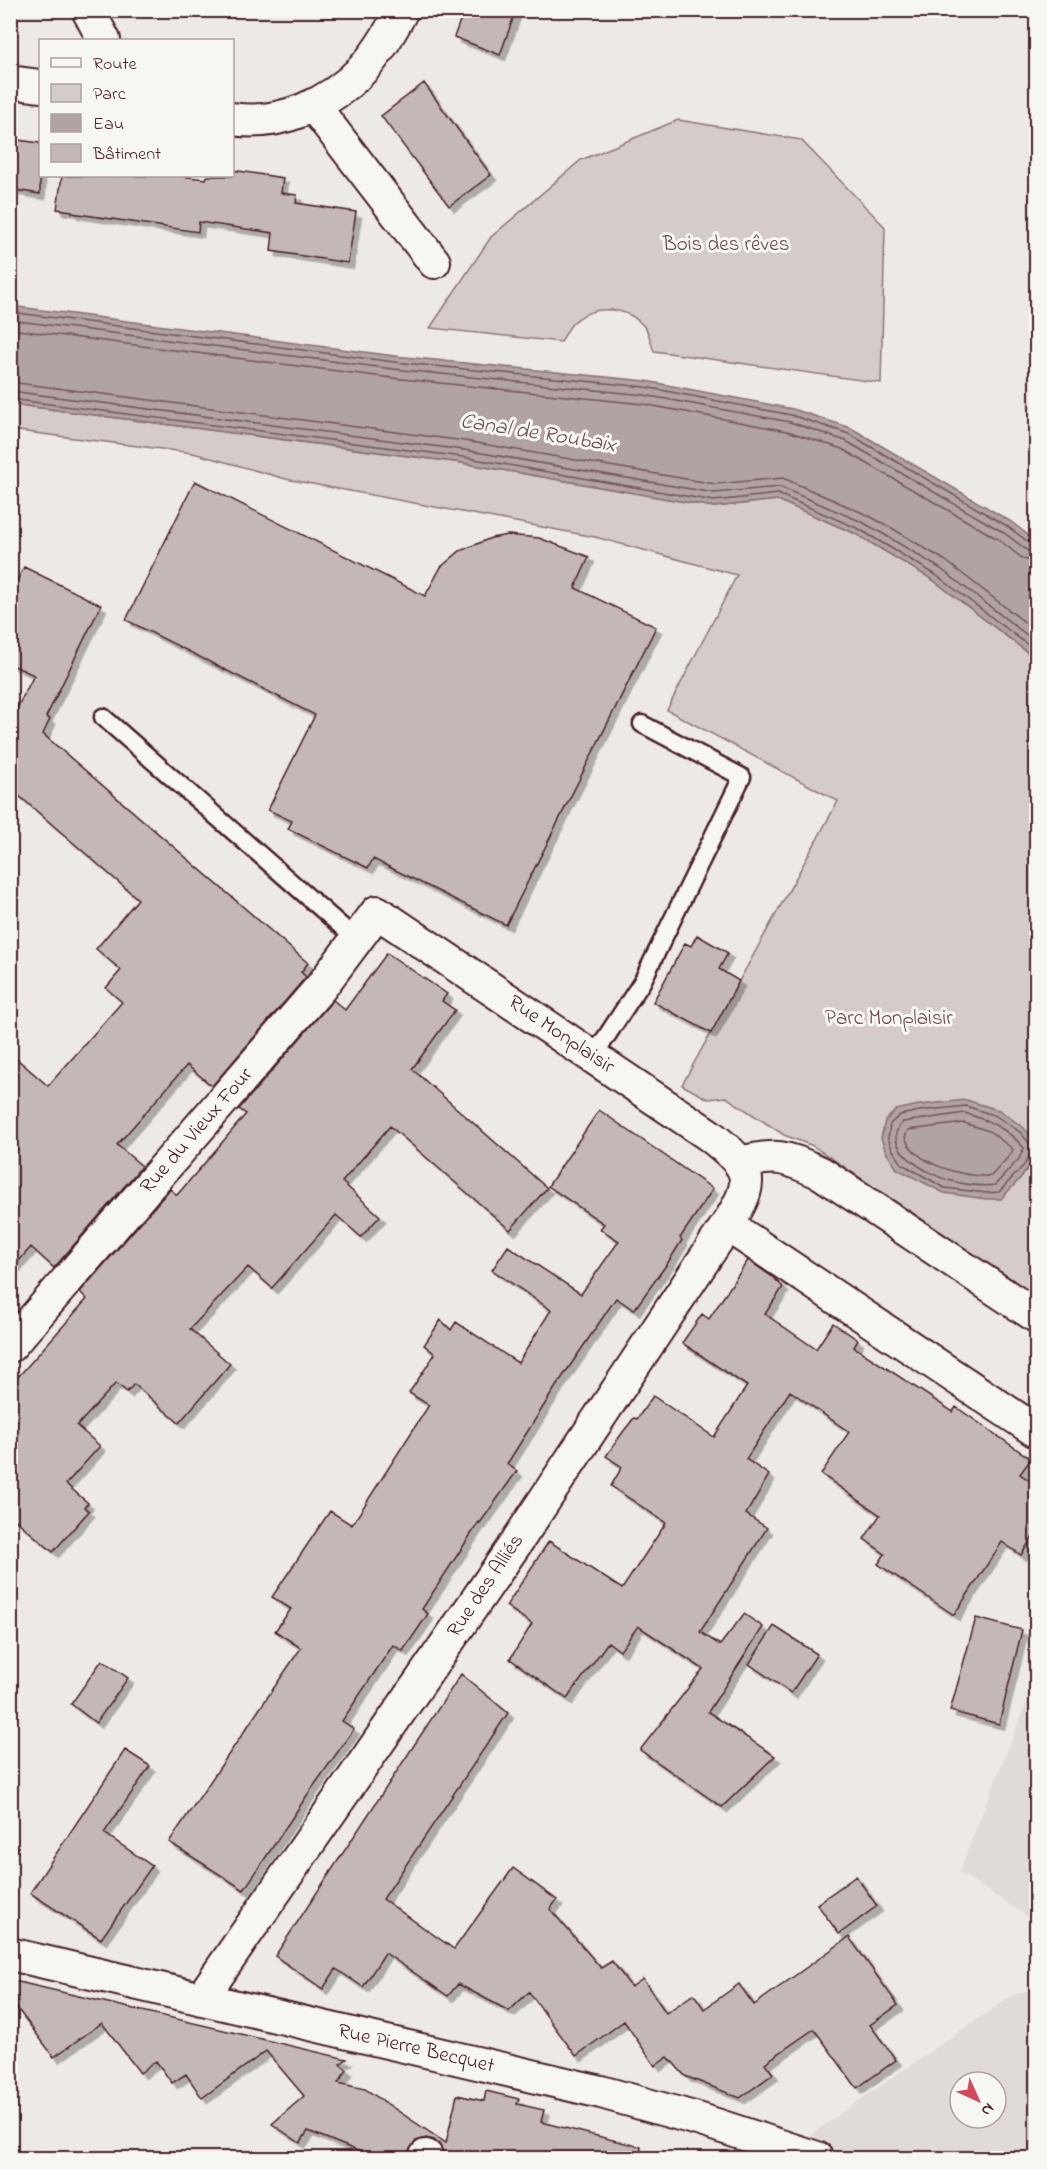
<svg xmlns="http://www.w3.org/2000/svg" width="1047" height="2169" font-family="'Indie Flower',sans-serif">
  <defs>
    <filter id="shadow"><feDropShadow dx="5.5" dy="5.5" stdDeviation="0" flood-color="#0004"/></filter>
  </defs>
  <rect width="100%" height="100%" fill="#ece9e6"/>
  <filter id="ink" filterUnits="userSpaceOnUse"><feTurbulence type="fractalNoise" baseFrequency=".0167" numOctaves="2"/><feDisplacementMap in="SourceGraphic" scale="12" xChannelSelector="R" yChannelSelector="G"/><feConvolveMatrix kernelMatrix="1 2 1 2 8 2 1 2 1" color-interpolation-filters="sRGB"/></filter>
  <g filter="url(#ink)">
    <path fill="#e0dad8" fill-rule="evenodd" d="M 1036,1679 L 1036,1922 L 959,1872 Z
      M 1036,1987 L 1036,2158 L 802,2158 L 814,2132 L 1010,1997 ZM 960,2082 L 996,2082 L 996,2118 L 960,2118 Z"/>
    <path fill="#d4cbca" stroke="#8f757a" stroke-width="1.5" d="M 678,120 L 801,140 L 885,227 L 881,383 L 654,351 C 651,345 650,335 646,329 C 628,305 591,303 571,325 C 567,330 564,337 561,342 L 430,328 L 491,237 L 581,160 Z
      M 11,404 L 462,463 L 714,507 L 777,500 L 856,534 L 933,580 L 1036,659 L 1036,1296 L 813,1146 L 784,1135 L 726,1097 L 708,1099 L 682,1085 L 838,801 L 667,710 L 737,575 L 595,537 L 286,479 L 193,453 L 11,430 Z"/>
    <path fill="#b1a2a3" stroke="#886e73" stroke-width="1.5" d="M 11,306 L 395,356 L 646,381 L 793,409 L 851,428 L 1010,521 L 1036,541 L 1036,659 L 933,580 L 856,534 L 777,500 L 714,507 L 462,463 L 11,404 Z
      M 966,1100 L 999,1110 L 1024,1128 L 1036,1142 C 1037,1166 1017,1181 1001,1199 L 986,1199 L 944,1193 L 897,1169 L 886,1152 L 881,1138 L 885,1121 L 896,1110 L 919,1105 Z"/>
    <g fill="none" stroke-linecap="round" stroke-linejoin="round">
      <path stroke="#73535b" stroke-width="1.5" d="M 10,312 L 394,362 L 645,387 L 791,415 L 849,434 L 1007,526 L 1031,544 L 1036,545
        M 10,320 L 393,369 L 644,395 L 790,422 L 846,441 L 1003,532 L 1028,551 L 1036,553
        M 10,329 L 392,378 L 643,404 L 787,431 L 842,449 L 998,539 L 1023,559 L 1036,562
        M 10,382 L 465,441 L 715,484 L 783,478 L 865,514 L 890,527 L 946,561 L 1036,631
        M 10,391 L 464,450 L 714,493 L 780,487 L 862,522 L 885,535 L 941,569 L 1036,642
        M 10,399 L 463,457 L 714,501 L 778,494 L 859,529 L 936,575 L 1036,651
        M 965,1113 C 989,1121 1007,1128 1024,1148 L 1019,1159 L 995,1185 C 981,1187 962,1184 948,1180 C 929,1175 877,1146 903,1122 Z
        M 964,1123 L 989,1131 L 1013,1149 L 1011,1154 L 991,1176 C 965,1178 914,1164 905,1137 L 908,1130 Z
        M 1036,1145 L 1030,1144 L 1020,1132 L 996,1116 L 966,1106 L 920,1111 L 900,1115 L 890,1124 L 888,1138 L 892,1149 L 902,1164 L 945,1188 L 986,1193 L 999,1192 L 1025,1164 L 1030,1155 L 1036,1153"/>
    </g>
    <path fill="#c4b7b7" stroke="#4a1f2b" stroke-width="1.5" filter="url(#shadow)" d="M 464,10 L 516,10 L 500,55 L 454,37 Z
      M 424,83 L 491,175 L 449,206 L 381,116 Z
      M 10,139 L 40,143 L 40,194 L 10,189 Z
      M 232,170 L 283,178 L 281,193 L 297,195 L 296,203 L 356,212 L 348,263 L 271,251 L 273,233 L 199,222 L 198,232 L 72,213 L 72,211 L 57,209 L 62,176 L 179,176 L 206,179 L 207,176 L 232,176 Z
      M 195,481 L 425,596 L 441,567 L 460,551 L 491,538 L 508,535 L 539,538 L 589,557 L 575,588 L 656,627 L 506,925 L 373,859 L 368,868 L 288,829 L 292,821 L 268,810 L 315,715 L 126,620 Z
      M 24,567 L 101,605 L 46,717 L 50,719 L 43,734 L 308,963 L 301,972 L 306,977 L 212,1086 L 187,1065 L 117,1145 L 142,1166 L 54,1268 L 31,1247 L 10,1271 L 10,1053 L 48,1086 L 122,1002 L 106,988 L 121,970 L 96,949 L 138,899 L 10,788 L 10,722 L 34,675 L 10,664 L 10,595 Z
      M 697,935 L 728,953 L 719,969 L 739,981 L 711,1033 L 653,1002 L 685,943 L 691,946 Z
      M 387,953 L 447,994 L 442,1001 L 455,1010 L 412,1069 L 547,1188 L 510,1230 L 390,1126 L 342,1182 L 380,1216 L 361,1237 L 336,1215 L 272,1288 L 248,1267 L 190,1329 L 230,1364 L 179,1423 L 134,1384 L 127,1392 L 116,1383 L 77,1426 L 100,1446 L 66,1484 L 88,1503 L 84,1507 L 89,1511 L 53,1552 L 10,1515 L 10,1386 L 87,1299 L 80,1292 L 170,1189 L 177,1195 L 209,1158 L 246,1114 L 239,1109 L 333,1000 L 345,1010 Z
      M 599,1110 L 713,1189 L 680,1238 L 682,1240 L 669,1261 L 634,1310 L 616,1298 L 555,1388 L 507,1464 L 517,1471 L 480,1523 L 479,1522 L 422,1609 L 428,1614 L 403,1651 L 393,1645 L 342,1721 L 354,1729 L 308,1794 L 244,1890 L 169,1842 L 301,1648 L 275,1631 L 291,1609 L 272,1597 L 330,1511 L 352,1525 L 429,1405 L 409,1393 L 435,1354 L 424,1345 L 441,1320 L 451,1330 L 456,1322 L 518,1363 L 551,1310 L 492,1270 L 508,1246 L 581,1294 L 619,1241 L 600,1229 L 604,1224 L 548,1186 Z
      M 748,1260 L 774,1278 L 783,1287 L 765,1314 L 816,1349 L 833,1323 L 858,1340 L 854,1347 L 953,1412 L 956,1407 L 1031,1459 L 1020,1474 L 1036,1485 L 1036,1532 L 1021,1555 L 1002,1542 L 954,1615 L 878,1564 L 885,1554 L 864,1539 L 880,1515 L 821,1474 L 849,1432 L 790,1391 L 746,1459 L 769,1475 L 746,1514 L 767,1528 L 700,1632 L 720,1645 L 744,1614 L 763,1627 L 708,1712 L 775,1756 L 722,1807 L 640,1750 L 703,1669 L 638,1626 L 620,1651 L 608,1642 L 567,1699 L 510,1659 L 532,1624 L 506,1606 L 549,1541 L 622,1589 L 666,1523 L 611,1486 L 622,1467 L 606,1456 L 623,1432 L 634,1418 L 637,1419 L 653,1396 L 714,1437 L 747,1386 L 682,1343 L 702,1314 L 709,1319 Z
      M 976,1618 L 1022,1630 L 999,1724 L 950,1711 Z
      M 774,1626 L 817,1654 L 791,1693 L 749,1664 Z
      M 102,1660 L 128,1678 L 96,1723 L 71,1704 Z
      M 461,1674 L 508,1713 L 383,1899 L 454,1949 L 513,1868 L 557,1900 L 550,1909 L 601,1968 L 612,1961 L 631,1987 L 643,1979 L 666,2013 L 694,1994 L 704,2009 L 739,1984 L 754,2005 L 849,1937 L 898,2005 L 870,2025 L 896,2060 L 857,2088 L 814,2029 L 765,2063 L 773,2074 L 740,2098 L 685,2076 L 668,2057 L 655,2066 L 624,2021 L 576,2056 L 529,1992 L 509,2011 L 458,1984 L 448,1996 L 385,1953 L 363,1987 L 336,1969 L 323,1989 L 275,1956 Z
      M 125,1750 L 150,1766 L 104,1833 L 152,1866 L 101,1939 L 30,1893 Z
      M 856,1876 L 877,1906 L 839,1934 L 817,1904 Z
      M 10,1980 L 347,2059 L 340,2064 L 347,2070 L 338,2083 L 365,2089 L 446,2143 L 457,2095 L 484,2101 L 486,2091 L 519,2099 L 517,2104 L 544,2110 L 541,2122 L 641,2147 L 640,2158 L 443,2158 L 441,2146 L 434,2140 L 426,2138 L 416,2141 L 409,2150 L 407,2158 L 356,2158 L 358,2151 L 308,2131 L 300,2143 L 272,2124 L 304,2096 L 266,2051 L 202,2098 L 186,2074 L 172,2083 L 156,2061 L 140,2073 L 102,2023 L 54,2057 L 10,1999 Z"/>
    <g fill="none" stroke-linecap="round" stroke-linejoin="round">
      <g stroke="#4a1f2b" stroke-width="21">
        <path id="service" d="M 103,717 L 357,940
          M 593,1057 L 642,982 L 742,777 L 642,724"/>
      </g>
      <g stroke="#4a1f2b" stroke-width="36">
        <path id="minor" d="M 88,10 L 104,40
          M 10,82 L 40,86
          M 313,105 L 434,262
          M 232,119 C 280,127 331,103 363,69 C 379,52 391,31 402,10
          M 740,1163 C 779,1153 785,1157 821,1173 L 1036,1316
          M 727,1225 L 1036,1431
          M 10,1346 L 321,987 L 377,912 L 709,1135 C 752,1168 757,1179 727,1225 L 516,1543 L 201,1999
          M 10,1954 L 601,2092 L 701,2120 L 817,2158
          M 425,2158 L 426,2156"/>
      </g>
      <use href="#service" stroke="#f6f6f2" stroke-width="16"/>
      <use href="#minor" stroke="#f6f6f2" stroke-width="32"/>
    </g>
  </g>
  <g text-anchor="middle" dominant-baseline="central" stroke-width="6" stroke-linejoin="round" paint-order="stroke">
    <g font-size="21" fill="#6c4a53" stroke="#f6f6f2">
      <text x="726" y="245">Bois des rêves</text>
      <text x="889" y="1019">Parc Monplaisir</text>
    </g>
    <g font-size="21" fill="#4a1f2b" stroke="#f6f6f2">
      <text transform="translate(561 1035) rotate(34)">Rue Monplaisir</text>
      <text transform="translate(197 1131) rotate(-49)">Rue du Vieux Four</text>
      <text transform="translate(486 1586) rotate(-56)">Rue des Alliés</text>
      <text transform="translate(416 2049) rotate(13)">Rue Pierre Becquet</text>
    </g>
    <g font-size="22" font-style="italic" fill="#6e4d55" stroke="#f6f6f2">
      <text transform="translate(538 434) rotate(9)">Canal de Roubaix</text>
    </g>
  </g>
  <rect width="1047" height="2169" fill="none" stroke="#f6f6f2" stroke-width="36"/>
  <rect x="18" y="18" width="1011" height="2133" fill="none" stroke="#4a1f2b" stroke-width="2" filter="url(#ink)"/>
  <rect x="39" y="39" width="195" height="138" fill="#f6f6f2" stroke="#b1a0a2" stroke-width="1.5"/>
  <rect x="51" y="58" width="30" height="9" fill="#f6f6f2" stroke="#b1a0a2" stroke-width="1.5"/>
  <text x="93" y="69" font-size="18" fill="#4a1f2b">Route</text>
  <rect x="51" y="84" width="30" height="18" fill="#d4cbca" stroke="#b1a0a2" stroke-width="1.5"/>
  <text x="93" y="99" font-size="18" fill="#4a1f2b">Parc</text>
  <rect x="51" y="114" width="30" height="18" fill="#b1a2a3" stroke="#b1a0a2" stroke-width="1.5"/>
  <text x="93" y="129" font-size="18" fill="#4a1f2b">Eau</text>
  <rect x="51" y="144" width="30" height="18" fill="#c4b7b7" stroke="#b1a0a2" stroke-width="1.5"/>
  <text x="93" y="159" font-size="18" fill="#4a1f2b">Bâtiment</text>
  <g transform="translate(978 2100) rotate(135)"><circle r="28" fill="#f6f6f2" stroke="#b1a0a2" stroke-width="1.5"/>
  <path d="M0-4.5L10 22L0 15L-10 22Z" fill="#d1495b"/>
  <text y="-9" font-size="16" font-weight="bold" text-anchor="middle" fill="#4a1f2b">N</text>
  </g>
</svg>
